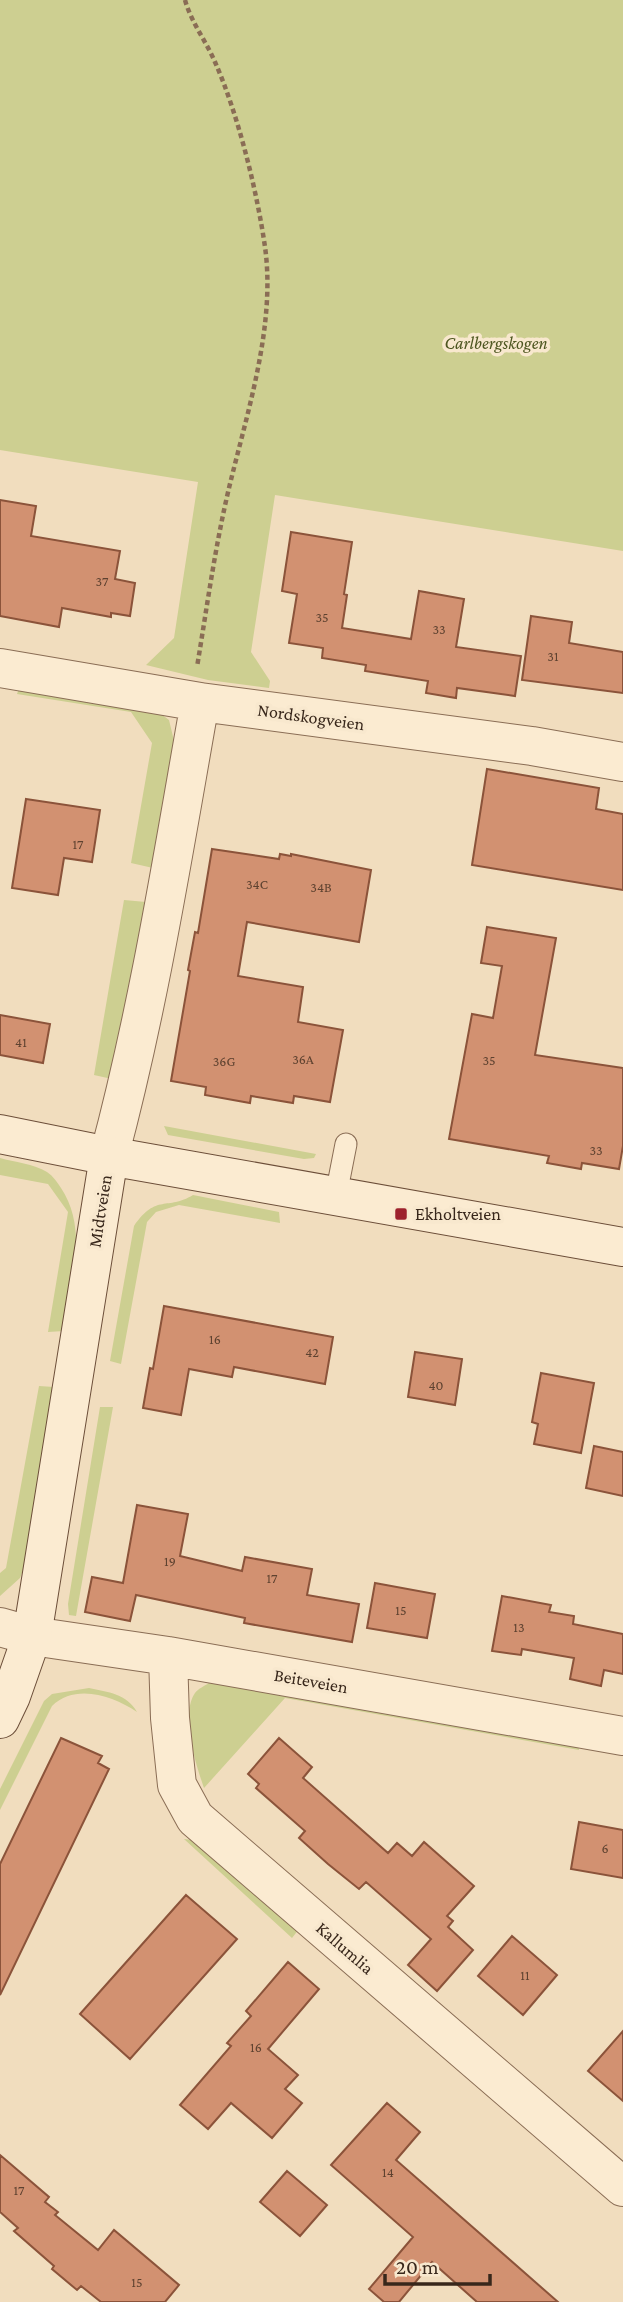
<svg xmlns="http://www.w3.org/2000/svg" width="623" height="2302" font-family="'Crimson Pro',serif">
  <rect width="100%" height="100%" fill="#f1ddbe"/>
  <path fill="#cdcf91" d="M 0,0 L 623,0 L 623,551 L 275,495 L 251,652 L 270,681 L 269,688 L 208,680 L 146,665 L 174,638 L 198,482 L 0,450 Z
    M 21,683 L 157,711 L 169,720 L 175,745 L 153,868 L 131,863 L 152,743 L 131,712 L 17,694 Z
    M 124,900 L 146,902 L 112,1079 L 94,1075 Z
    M 164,1126 L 316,1154 L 314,1158 L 304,1159 L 168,1135 Z
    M 0,1158 C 14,1162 34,1164 47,1172 C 53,1176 57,1182 61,1188 C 89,1230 71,1285 64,1331 L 48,1332 L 68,1212 L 48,1184 L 0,1175 Z
    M 193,1195 L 279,1212 L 280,1223 L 179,1205 L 156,1212 L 147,1222 L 121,1364 L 110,1361 L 134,1226 C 157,1193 167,1211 193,1195 Z
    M 39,1386 L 54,1387 L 25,1565 L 20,1578 L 0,1596 L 0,1573 L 6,1568 Z
    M 100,1407 L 113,1407 L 76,1616 L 69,1615 L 68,1604 Z
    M 209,1683 L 578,1741 L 579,1750 L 285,1698 L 204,1788 C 196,1765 180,1715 195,1693 C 198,1689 204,1686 209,1683 Z
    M 89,1688 C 108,1692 127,1694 137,1712 C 113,1696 76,1683 52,1706 L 0,1810 L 0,1789 L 44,1701 L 52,1694 Z
    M 184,1839 L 193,1840 L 299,1929 L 292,1938 Z"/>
  <path fill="#d29171" stroke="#8b533a" stroke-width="2" d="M 0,500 L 36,506 L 31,536 L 120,551 L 115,579 L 135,583 L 130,616 L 111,613 L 111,617 L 62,608 L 59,627 L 0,616 Z
    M 291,532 L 352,542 L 344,594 L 347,595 L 342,628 L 411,639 L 419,591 L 464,599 L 456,647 L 521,656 L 515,696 L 457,688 L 456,698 L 426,693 L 428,681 L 365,671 L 366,665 L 322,658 L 323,648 L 289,643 L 297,594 L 282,591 Z
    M 531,616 L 572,622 L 569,643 L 623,652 L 623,693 L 522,680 Z
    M 487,769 L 599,788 L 596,809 L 623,814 L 623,890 L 472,865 Z
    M 26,799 L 100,810 L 92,862 L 64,858 L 58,895 L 12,888 Z
    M 212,849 L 279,859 L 280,854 L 291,856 L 291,854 L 371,870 L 359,942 L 247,922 L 238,976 L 303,987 L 298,1022 L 343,1030 L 330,1102 L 294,1096 L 293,1103 L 251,1096 L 250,1103 L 205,1095 L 206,1087 L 171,1081 L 190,971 L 188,970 L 195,932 L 198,933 Z
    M 487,927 L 556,938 L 535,1055 L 623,1068 L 623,1146 L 619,1169 L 582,1163 L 581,1169 L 547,1163 L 549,1156 L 449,1139 L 472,1014 L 493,1018 L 502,966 L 481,963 Z
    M 0,1015 L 50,1024 L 43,1063 L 0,1055 Z
    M 164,1306 L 333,1337 L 325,1384 L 234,1367 L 232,1377 L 189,1369 L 181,1415 L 143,1408 L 150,1368 L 153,1369 Z
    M 415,1352 L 462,1359 L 455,1405 L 408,1397 Z
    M 541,1373 L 594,1383 L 581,1453 L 534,1444 L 538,1424 L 532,1422 Z
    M 594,1446 L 623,1452 L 623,1496 L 586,1488 Z
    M 137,1505 L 188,1514 L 180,1556 L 242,1571 L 245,1557 L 312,1569 L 307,1595 L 359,1604 L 352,1642 L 244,1623 L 245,1618 L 136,1595 L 130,1621 L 85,1612 L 92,1577 L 123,1583 Z
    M 375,1583 L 435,1594 L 427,1638 L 367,1628 Z
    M 502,1596 L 551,1605 L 549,1612 L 574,1616 L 573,1624 L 623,1634 L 623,1674 L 604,1670 L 601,1686 L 570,1679 L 574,1658 L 522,1649 L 521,1655 L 492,1651 Z
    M 61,1738 L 102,1756 L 98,1763 L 109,1769 L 0,1995 L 0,1864 Z
    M 279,1738 L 312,1767 L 303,1778 L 388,1853 L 397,1843 L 412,1856 L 424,1842 L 474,1886 L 447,1916 L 453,1921 L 448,1927 L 473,1950 L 437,1991 L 408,1965 L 431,1939 L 366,1882 L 359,1889 L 328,1864 L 299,1838 L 305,1831 L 256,1788 L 259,1784 L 248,1774 Z
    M 579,1822 L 623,1830 L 623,1878 L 571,1869 Z
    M 186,1895 L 237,1939 L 130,2059 L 80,2014 Z
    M 512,1936 L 557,1975 L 523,2015 L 478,1976 Z
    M 288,1962 L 319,1989 L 268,2049 L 298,2075 L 285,2089 L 302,2103 L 272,2138 L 231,2103 L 208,2129 L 180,2105 L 231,2046 L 227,2043 L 251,2016 L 246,2011 Z
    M 623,2031 L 623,2101 L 588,2071 Z
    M 387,2103 L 420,2132 L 396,2160 L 558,2302 L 477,2302 L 432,2262 L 399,2302 L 384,2302 L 369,2289 L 413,2237 L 331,2165 Z
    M 0,2155 L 49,2197 L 45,2202 L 58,2212 L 55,2215 L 98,2250 L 114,2230 L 179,2285 L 165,2302 L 101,2302 L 81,2286 L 77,2290 L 52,2269 L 54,2266 L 14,2231 L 18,2228 L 0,2212 Z
    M 287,2171 L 327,2205 L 300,2236 L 260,2202 Z"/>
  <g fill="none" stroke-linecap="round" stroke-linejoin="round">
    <g stroke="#8a6d55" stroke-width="23">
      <path id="lane" d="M 336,1195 L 346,1144"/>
    </g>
    <g stroke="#8a6d55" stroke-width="40">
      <path id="street" d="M 0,668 L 200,702 L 532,746 L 623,762
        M 109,1156 C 149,1007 173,854 200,702
        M 0,1627 L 32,1636 L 168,1656 L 623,1736
        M 168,1656 L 170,1718 L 177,1785 L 195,1818 L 623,2187"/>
    </g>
    <g stroke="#6c4e39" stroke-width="40">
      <path id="secondary" d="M 0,1134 L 109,1156 L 623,1247
        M 0,1719 L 11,1696 L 32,1636 L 109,1156"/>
    </g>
    <path stroke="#8a6d55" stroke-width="4.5" stroke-dasharray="5 3.5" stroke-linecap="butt" d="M 185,0 C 191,22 206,41 215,62 C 238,114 257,191 265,247 C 276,325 247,413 229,488 C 215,547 207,607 197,667"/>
    <use href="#lane" stroke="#fbebd1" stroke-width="21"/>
    <use href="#street" stroke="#fbebd1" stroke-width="38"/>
    <use href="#secondary" stroke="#fbebd1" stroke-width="38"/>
  </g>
  <rect fill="#9d212c" stroke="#f8e8ce" stroke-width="2.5" x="394" y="1207" width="14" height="14" rx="3.5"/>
  <g text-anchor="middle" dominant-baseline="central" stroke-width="7" stroke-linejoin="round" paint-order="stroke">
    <g font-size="14" fill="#5e4230">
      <text x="102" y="581">37</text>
      <text x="322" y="617">35</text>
      <text x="439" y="629">33</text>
      <text x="553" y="656">31</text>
      <text x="78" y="844">17</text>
      <text x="257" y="884">34C</text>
      <text x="321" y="887">34B</text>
      <text x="21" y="1042">41</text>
      <text x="303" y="1059">36A</text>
      <text x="489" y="1060">35</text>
      <text x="224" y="1061">36G</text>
      <text x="596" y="1150">33</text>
      <text x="215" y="1339">16</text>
      <text x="312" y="1352">42</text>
      <text x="436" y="1385">40</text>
      <text x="170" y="1561">19</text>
      <text x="272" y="1578">17</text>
      <text x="401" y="1610">15</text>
      <text x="519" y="1627">13</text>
      <text x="605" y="1848">6</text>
      <text x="525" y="1975">11</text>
      <text x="256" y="2047">16</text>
      <text x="388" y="2172">14</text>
      <text x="19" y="2190">17</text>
      <text x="137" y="2282">15</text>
    </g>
    <g font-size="18" font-style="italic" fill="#4d5620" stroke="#f8e8ce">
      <text x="496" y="343">Carlbergskogen</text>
    </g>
    <g font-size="18" fill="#38271b" stroke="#f8e8ce">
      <text transform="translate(311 717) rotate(8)">Nordskogveien</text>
      <text transform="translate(100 1211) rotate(-81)">Midtveien</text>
      <text transform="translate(311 1681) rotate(10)">Beiteveien</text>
      <text transform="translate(345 1948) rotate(41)">Kallumlia</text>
    </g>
    <g font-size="18" fill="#38271b" stroke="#f8e8ce" text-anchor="start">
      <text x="415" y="1214">Ekholtveien</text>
    </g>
  </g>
  <path d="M385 2274v10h105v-10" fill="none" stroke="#38271b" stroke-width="3.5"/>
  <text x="396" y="2274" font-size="21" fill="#38271b" stroke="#f8e8ce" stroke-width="5" paint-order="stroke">20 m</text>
</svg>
